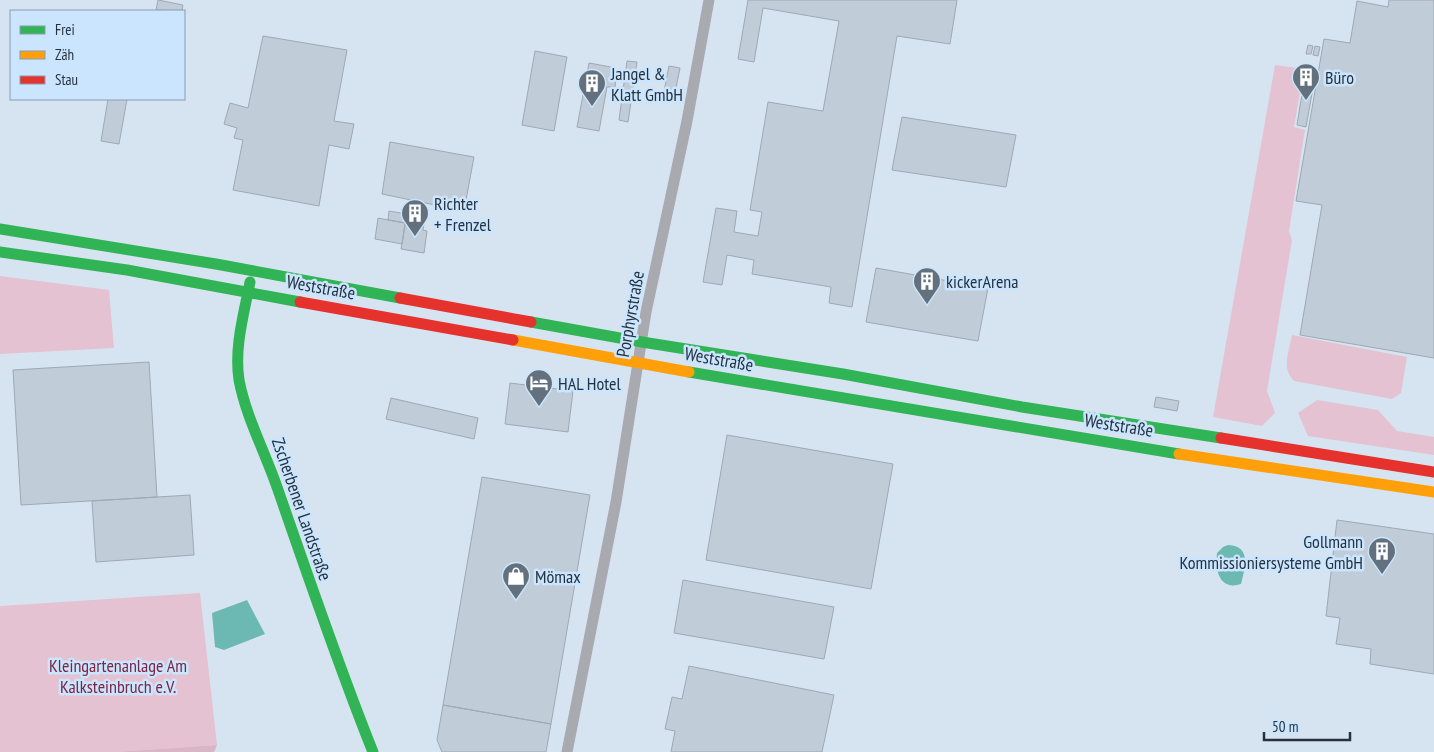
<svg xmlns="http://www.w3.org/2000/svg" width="1434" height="752" font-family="'PT Sans Narrow',sans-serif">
  <rect width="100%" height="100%" fill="#d6e4f1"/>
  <path fill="#e4c2d1" d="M 1275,65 L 1304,69 L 1294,127 L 1305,130 L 1289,231 L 1292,240 L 1267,391 L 1275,413 L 1262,426 L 1213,417 Z
    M 0,276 L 109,290 L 114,348 L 0,354 Z
    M 1292,335 L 1407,357 L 1401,393 L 1392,399 L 1294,381 C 1281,368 1289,352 1292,335 Z
    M 1317,400 L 1378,410 L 1397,431 L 1434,437 L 1434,455 L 1308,436 L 1298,413 Z
    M 200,593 L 217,745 L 115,752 L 0,752 L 0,606 Z"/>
  <path fill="#d9b5c6" d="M 217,745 L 214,752 L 115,752 Z"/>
  <path fill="#6cb9b3" d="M 1228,545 C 1252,546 1245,568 1241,584 C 1219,591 1215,570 1217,553 L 1223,547 Z
    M 247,600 L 265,634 L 224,650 L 215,647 L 212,613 Z"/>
  <path fill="#c1ccd9" stroke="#9fa8b4" d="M 158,0 L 183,5 L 182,11 L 156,10 Z
    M 748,0 L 957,0 L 950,44 L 897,36 L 852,307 L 829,303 L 831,287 L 752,274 L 754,260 L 727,255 L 722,285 L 703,282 L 716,208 L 737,211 L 734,232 L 758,236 L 762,212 L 750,210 L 768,102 L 823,111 L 839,21 L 763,8 L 754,62 L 738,59 Z
    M 1389,0 L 1434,0 L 1434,358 L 1300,335 L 1322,205 L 1296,201 L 1324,39 L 1350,43 L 1357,1 L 1388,7 Z
    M 263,36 L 347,50 L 334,121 L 354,124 L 349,149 L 329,145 L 319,206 L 233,190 L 243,140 L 234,138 L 237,128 L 224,124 L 230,103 L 248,108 Z
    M 1308,45 L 1313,46 L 1311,54 L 1306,54 Z
    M 1315,46 L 1320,47 L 1318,56 L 1313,55 Z
    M 535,51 L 567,57 L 554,131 L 522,125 Z
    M 627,61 L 637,62 L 628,122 L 619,120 Z
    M 589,63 L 611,67 L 610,68 L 617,71 L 615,87 L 607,87 L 599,131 L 577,127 Z
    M 669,66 L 680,68 L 675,93 L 664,91 Z
    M 1305,75 L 1315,77 L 1306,127 L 1297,125 Z
    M 108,99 L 127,99 L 119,144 L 101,141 Z
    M 902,117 L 1016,135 L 1006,187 L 892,170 Z
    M 390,142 L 474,157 L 464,211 L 382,194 Z
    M 389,211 L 407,214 L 405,223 L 388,220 Z
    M 378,218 L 405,223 L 402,244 L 375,239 Z
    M 406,220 L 424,223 L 423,230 L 427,231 L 424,253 L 401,249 Z
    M 876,268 L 988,288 L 978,341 L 866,322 Z
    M 149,362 L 157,497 L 21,505 L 13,370 Z
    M 510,383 L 573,391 L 568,432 L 505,424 Z
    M 1156,397 L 1179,401 L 1177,411 L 1154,407 Z
    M 391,398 L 478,418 L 474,439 L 386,419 Z
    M 727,435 L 893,464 L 871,589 L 706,560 Z
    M 482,477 L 590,495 L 551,724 L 443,705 Z
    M 190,495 L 194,555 L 96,562 L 92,501 Z
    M 1337,520 L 1434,534 L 1434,674 L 1370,664 L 1371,649 L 1336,644 L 1340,618 L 1326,616 Z
    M 683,580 L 834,607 L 824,659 L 674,633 Z
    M 689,666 L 834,695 L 822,752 L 671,752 L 675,731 L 665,729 L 672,697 L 682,699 Z
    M 443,705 L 551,724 L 546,752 L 442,752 L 437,740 Z"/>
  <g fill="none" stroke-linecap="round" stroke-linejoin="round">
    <path stroke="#a9a9b0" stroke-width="11" d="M 567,752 L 616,502 L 646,312 L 687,121 L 709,0"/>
    <path stroke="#30b455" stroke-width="11" d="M 0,229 L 216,264 L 400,298
      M 0,252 L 127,270 L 300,302
      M 250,282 C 244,314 234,347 239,380 C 246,417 265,452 277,487 C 308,576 338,665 373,752
      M 531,322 L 642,342 L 843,374 L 1022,407 L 1221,438
      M 689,372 L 1179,454"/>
    <path stroke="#ff9f0a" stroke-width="11" d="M 513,340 L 689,372
      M 1179,454 L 1434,492"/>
    <path stroke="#e5322d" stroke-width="11" d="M 400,298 L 531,322
      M 300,302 L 513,340
      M 1221,438 L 1434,472"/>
  </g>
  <defs>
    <g id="building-pin" transform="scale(1.4375)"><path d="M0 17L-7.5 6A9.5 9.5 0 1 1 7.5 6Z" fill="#63707d" stroke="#cae5fd"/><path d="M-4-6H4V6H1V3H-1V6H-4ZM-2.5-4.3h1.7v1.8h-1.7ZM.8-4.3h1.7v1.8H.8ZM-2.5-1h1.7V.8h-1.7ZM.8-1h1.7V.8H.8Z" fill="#fff"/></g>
    <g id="hotel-pin" transform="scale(1.4375)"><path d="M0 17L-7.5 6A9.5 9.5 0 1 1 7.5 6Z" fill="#63707d" stroke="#cae5fd"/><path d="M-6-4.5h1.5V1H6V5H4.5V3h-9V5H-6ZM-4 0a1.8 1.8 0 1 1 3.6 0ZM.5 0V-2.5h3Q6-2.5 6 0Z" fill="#fff"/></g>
    <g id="shop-pin" transform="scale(1.4375)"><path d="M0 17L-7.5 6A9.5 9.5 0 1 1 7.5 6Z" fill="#63707d" stroke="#cae5fd"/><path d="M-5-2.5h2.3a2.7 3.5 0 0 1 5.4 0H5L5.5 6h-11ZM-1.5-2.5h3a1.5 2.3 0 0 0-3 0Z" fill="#fff"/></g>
  </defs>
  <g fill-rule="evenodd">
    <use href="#building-pin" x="1306" y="77"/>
    <use href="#building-pin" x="592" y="83"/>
    <use href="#building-pin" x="415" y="213"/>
    <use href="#building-pin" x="927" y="281"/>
    <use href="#hotel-pin" x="539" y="383"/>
    <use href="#building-pin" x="1382" y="551"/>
    <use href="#shop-pin" x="516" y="576"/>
  </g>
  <g text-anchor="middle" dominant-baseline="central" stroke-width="5" stroke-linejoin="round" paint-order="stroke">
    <g font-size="18" fill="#25323e" stroke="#cae5fd" text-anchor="start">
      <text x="611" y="73">Jangel &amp;<tspan x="611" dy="21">Klatt GmbH</tspan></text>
      <text x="1325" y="77">Büro</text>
      <text x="434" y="203">Richter<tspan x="434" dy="21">+ Frenzel</tspan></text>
      <text x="946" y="281">kickerArena</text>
      <text x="558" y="383">HAL Hotel</text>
      <text x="1363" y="541" text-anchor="end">Gollmann<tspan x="1363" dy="21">Kommissioniersysteme GmbH</tspan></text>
      <text x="535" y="576">Mömax</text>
    </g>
    <g font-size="18" fill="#25323e" stroke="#cae5fd">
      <text transform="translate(321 287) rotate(10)">Weststraße</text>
      <text transform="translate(630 314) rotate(-80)">Porphyrstraße</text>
      <text transform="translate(719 359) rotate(10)">Weststraße</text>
      <text transform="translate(1119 425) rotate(9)">Weststraße</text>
      <text transform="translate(302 509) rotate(71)">Zscherbener Landstraße</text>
    </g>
    <g font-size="18" fill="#7e2442" stroke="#cae5fd">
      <text x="118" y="665">Kleingartenanlage Am<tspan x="118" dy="21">Kalksteinbruch e.V.</tspan></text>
    </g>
  </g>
  <rect x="10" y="10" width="175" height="90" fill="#cae5fd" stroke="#889db1"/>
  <rect x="20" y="26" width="25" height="8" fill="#30b455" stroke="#889db1"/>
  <text x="55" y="35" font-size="15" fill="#25323e">Frei</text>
  <rect x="20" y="51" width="25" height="8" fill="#ff9f0a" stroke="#889db1"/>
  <text x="55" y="60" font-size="15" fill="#25323e">Zäh</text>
  <rect x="20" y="76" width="25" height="8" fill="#e5322d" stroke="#889db1"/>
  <text x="55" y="85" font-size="15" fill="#25323e">Stau</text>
  <path d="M1264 732v8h86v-8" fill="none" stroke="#25323e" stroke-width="2.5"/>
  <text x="1272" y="732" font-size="15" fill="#25323e" stroke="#cae5fd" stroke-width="4" paint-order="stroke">50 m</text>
</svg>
